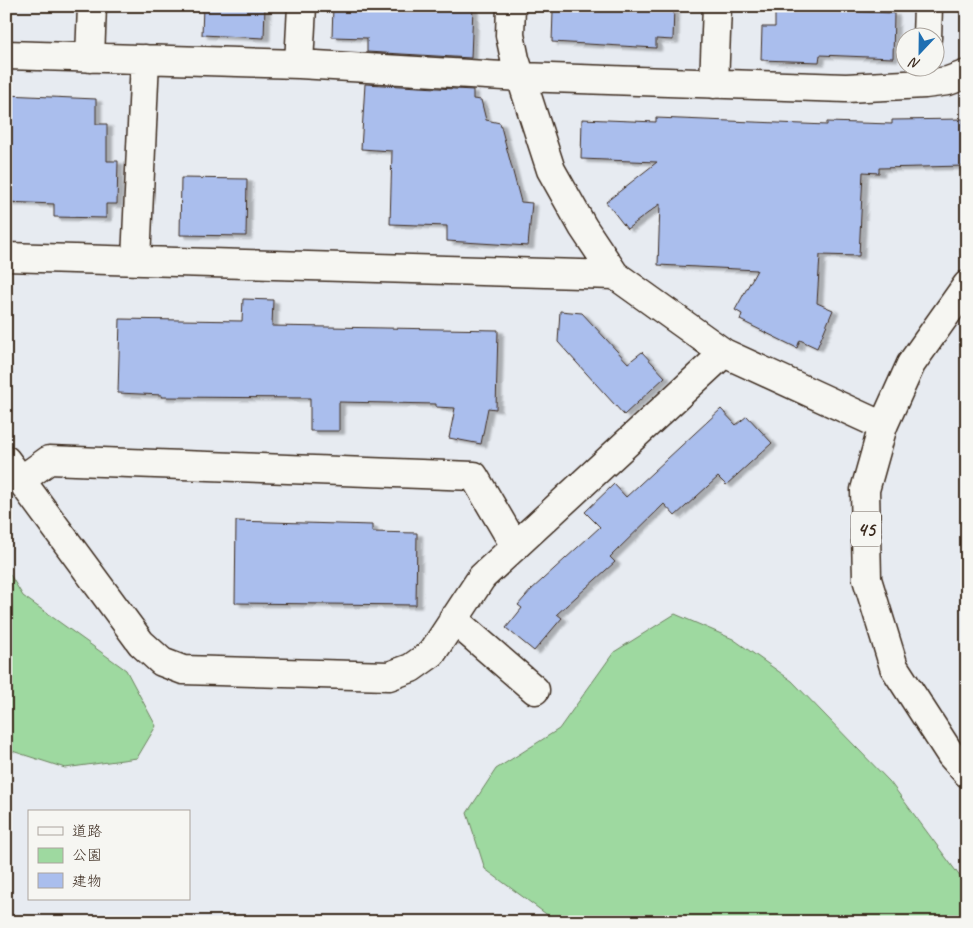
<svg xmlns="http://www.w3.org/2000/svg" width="973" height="928" font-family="Caveat,'Klee One',sans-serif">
  <defs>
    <filter id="shadow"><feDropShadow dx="5.5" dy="3" stdDeviation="1" flood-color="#0004"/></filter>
  </defs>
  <rect width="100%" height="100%" fill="#e7ebf1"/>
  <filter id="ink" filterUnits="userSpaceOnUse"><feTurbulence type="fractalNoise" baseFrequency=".02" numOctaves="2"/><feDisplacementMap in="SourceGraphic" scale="10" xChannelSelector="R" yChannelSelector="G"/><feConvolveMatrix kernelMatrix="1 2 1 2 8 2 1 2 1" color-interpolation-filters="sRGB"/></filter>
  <g filter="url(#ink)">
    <path fill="#9ed9a0" stroke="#6c825f" d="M 6,568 L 23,596 L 126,670 L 156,726 L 137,758 L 65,768 L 6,749 Z
      M 675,614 L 733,639 L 792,681 L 890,782 L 967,886 L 967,922 L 557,922 L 485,869 L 467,813 L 496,769 L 559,729 L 614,652 Z"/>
    <path fill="#aabeed" stroke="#3b2a1e" filter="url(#shadow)" d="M 203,6 L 265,6 L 264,38 L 202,35 Z
      M 333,6 L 473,6 L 471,58 L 367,52 L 367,38 L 332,37 Z
      M 562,6 L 674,6 L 673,40 L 656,39 L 656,48 L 552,42 L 553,11 L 562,11 Z
      M 775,8 L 894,13 L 893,58 L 820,55 L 819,62 L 761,60 L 762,27 L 775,27 Z
      M 365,84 L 473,90 L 473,99 L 481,100 L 486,120 L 500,123 L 521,202 L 532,203 L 528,246 L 447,241 L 447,226 L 390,224 L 392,151 L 361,149 Z
      M 6,95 L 96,99 L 96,124 L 107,124 L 107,161 L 118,161 L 117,204 L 106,204 L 106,218 L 54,217 L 54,204 L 6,202 Z
      M 656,118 L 827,125 L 827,122 L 892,124 L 892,120 L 963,119 L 964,166 L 879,168 L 879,173 L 863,172 L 859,256 L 820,255 L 817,303 L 833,310 L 817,348 L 800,340 L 797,348 L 740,320 L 742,314 L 735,310 L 757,270 L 658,265 L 660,204 L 627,229 L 606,202 L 657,162 L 581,159 L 582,119 L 656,122 Z
      M 181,178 L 247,179 L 246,236 L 180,235 Z
      M 243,299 L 273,300 L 272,326 L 498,330 L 496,409 L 488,408 L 481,444 L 449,438 L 455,408 L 436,407 L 436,404 L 339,402 L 339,431 L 310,431 L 310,398 L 161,397 L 162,395 L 118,393 L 120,319 L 242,321 Z
      M 560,311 L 582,313 L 628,363 L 642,352 L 665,377 L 624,415 L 558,342 Z
      M 721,409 L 736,425 L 747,416 L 772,443 L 726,485 L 718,477 L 675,516 L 664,504 L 610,557 L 615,562 L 557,614 L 562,618 L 534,651 L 506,628 L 522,608 L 518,605 L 531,590 L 600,527 L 585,512 L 614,484 L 626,497 Z
      M 236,521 L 372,525 L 372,532 L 417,533 L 416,605 L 235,603 Z"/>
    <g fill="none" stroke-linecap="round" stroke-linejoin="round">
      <g stroke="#3b2a1e" stroke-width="31">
        <path id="minor" d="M 511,6 L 510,35 L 515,59 L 551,170 L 583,227 L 615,275 L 724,353 L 883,426
          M 927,38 L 928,6
          M 6,55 L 299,64 L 521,77 L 846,88 L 925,84 L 948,81 L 967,74
          M 90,58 L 92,6
          M 299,64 L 302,6
          M 714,84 L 717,6
          M 6,257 L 615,275
          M 136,260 L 145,59
          M 6,460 L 141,643 L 162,662 L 183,670 L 389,676 L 411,668 L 432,653 L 482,577 L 724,353
          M 21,480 L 49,460 L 474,476 L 515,546
          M 453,619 L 535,690"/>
      </g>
      <g stroke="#3b2a1e" stroke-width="31">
        <path id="major" d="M 967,285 L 911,364 L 883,426 L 865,490 L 867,579 L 894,667 L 951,755 L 967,773"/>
      </g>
      <use href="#minor" stroke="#f6f6f2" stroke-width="28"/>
      <use href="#major" stroke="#f6f6f2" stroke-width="28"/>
    </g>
  </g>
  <g text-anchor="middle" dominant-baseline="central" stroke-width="4" stroke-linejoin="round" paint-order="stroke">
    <rect fill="#f6f6f2" stroke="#73675e" stroke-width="1" x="851" y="511.5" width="30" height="35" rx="4"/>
    <g font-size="20" font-weight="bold" fill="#3b2a1e">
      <text x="866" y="529">45</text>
    </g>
  </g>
  <rect width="973" height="928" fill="none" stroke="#f6f6f2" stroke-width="25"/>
  <rect x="12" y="12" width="948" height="903" fill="none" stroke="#3b2a1e" stroke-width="2" filter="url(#ink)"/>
  <rect x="28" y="810" width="162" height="90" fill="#f6f6f2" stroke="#aba49d"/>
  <rect x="38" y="827" width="25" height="8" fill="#f6f6f2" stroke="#aba49d"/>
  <text x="72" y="836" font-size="15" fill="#3b2a1e">道路</text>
  <rect x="38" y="848" width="25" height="15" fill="#9ed9a0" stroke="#aba49d"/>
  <text x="72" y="860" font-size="15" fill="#3b2a1e">公園</text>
  <rect x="38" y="873" width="25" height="15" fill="#aabeed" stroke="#aba49d"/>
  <text x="72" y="886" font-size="15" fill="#3b2a1e">建物</text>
  <g transform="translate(920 52) rotate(202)"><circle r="24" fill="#f6f6f2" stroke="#aba49d"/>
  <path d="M0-4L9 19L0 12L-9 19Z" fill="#1f6fb2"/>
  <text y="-8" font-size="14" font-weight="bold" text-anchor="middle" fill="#3b2a1e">N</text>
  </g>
</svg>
